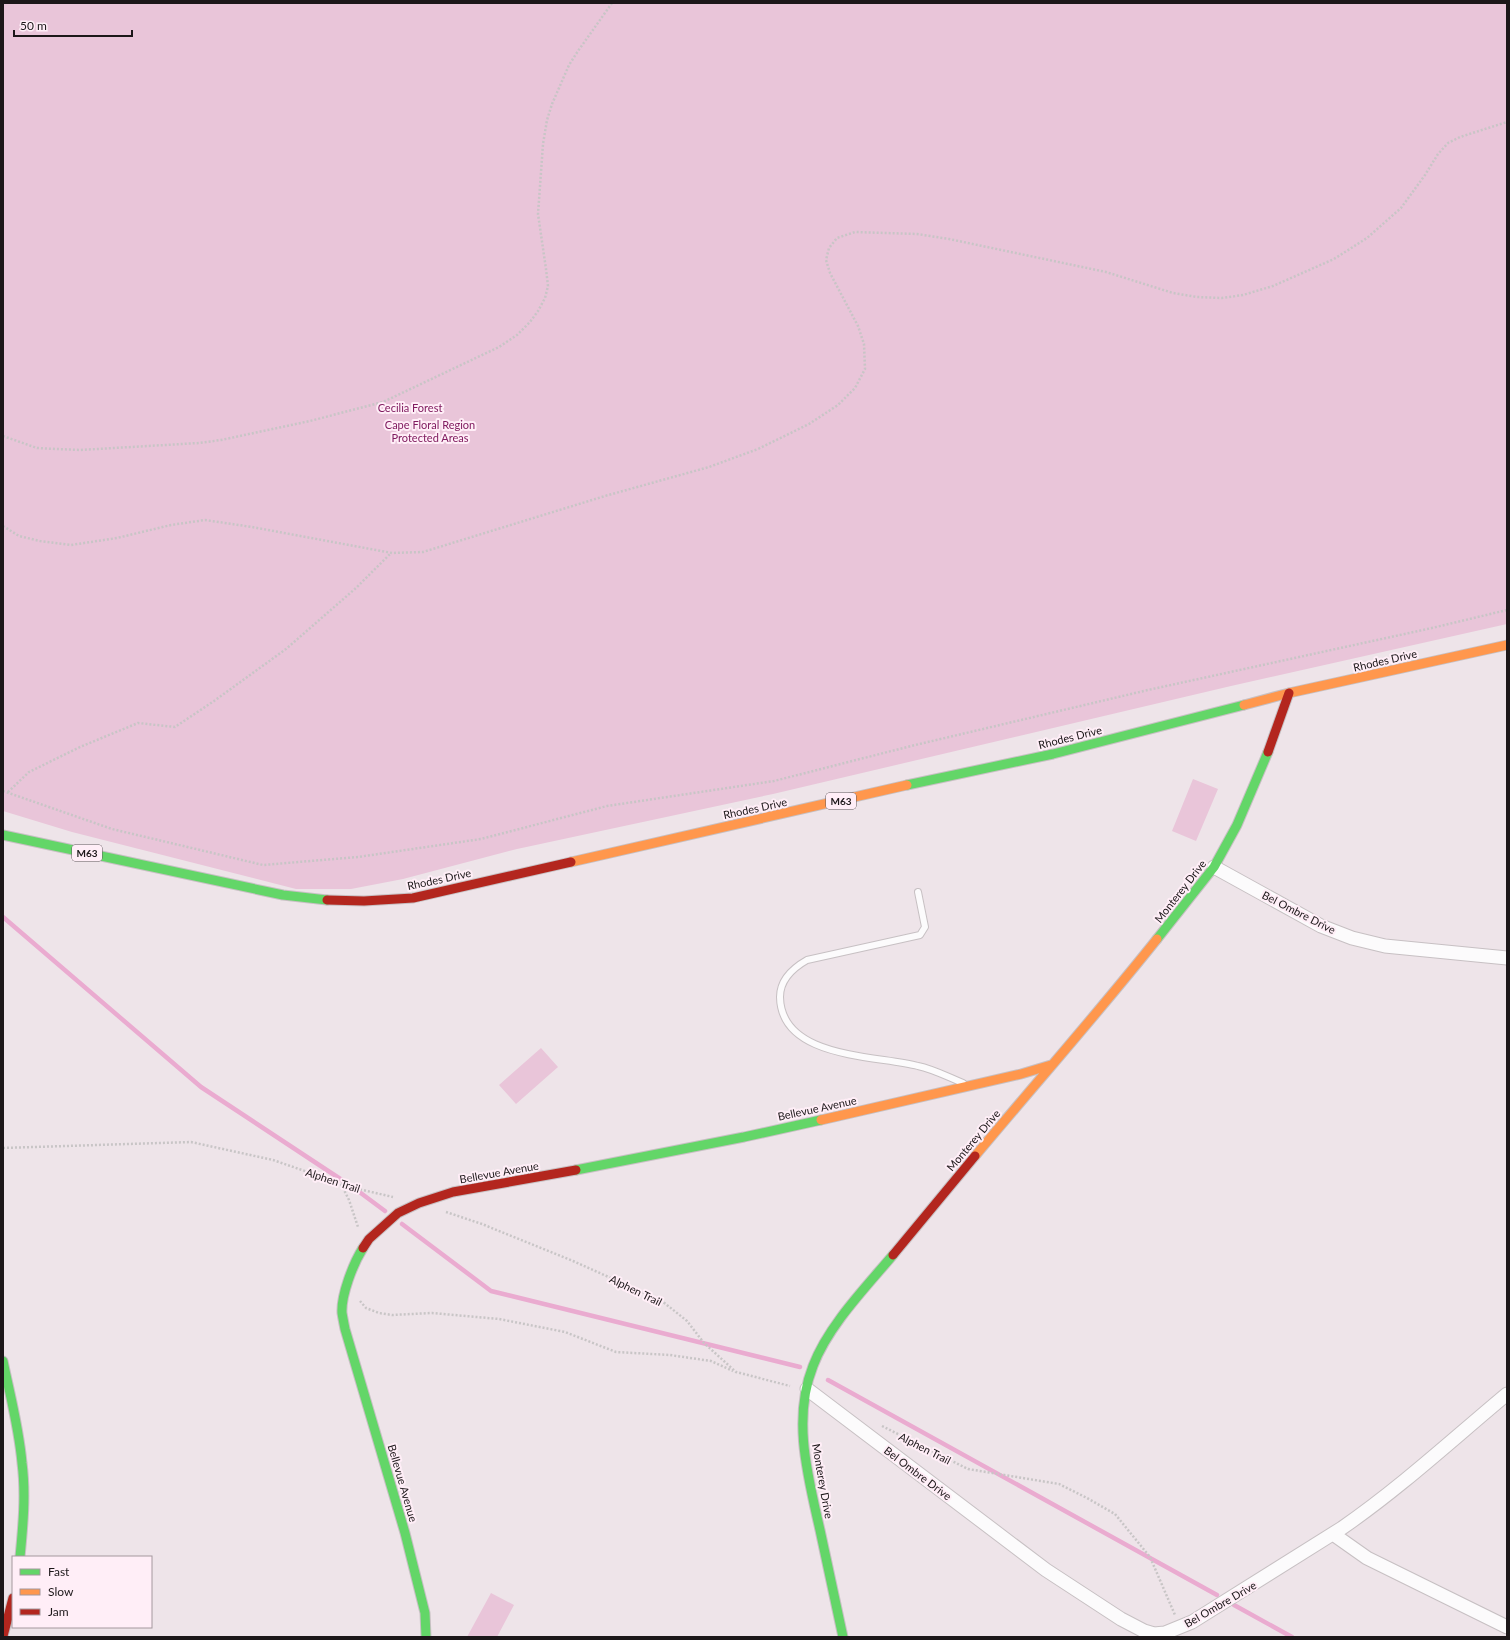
<svg xmlns="http://www.w3.org/2000/svg" width="1510" height="1640" font-family="Lato,sans-serif">
  <rect width="100%" height="100%" fill="#eee4e9"/>
  <path fill="#e9c5d9" d="M 3,3 L 1507,3 L 1507,624 L 1231,686 L 773,794 L 517,849 L 403,879 L 351,889 L 296,889 L 72,832 L 3,811 Z
    M 1193,779 L 1218,789 L 1196,841 L 1172,831 Z
    M 541,1048 L 558,1067 L 516,1104 L 499,1085 Z
    M 491,1593 L 514,1605 L 497,1637 L 467,1637 Z"/>
  <g fill="none" stroke-linecap="round" stroke-linejoin="round">
    <path stroke="#eaabd0" stroke-width="4.5" d="M 3,917 L 201,1087 L 354,1188 L 385,1211
      M 402,1224 L 491,1291 L 800,1367
      M 828,1380 L 1217,1595
      M 1234,1605 L 1292,1637"/>
    <g stroke="#c7c0c3" stroke-width="8">
      <path id="lane" d="M 918,892 L 925,927 L 920,935 L 807,960 C 793,968 780,980 780,997 C 781,1059 876,1055 918,1066 C 933,1069 948,1077 963,1083"/>
    </g>
    <g stroke="#c7c0c3" stroke-width="15">
      <path id="street" d="M 1214,867 L 1321,926 L 1352,938 L 1385,946 L 1507,958
        M 807,1389 L 1046,1570 L 1121,1619 L 1144,1631 L 1154,1634 L 1165,1633 L 1192,1622 L 1342,1528 C 1400,1488 1453,1439 1507,1394
        M 1333,1534 L 1367,1558 L 1507,1627"/>
    </g>
    <g stroke="#c7c0c3" stroke-width="11">
      <path id="fast" d="M 907,785 L 1053,754 L 1244,705
        M 3,835 L 283,895 L 327,900
        M 1157,939 L 1214,867 L 1237,825 L 1268,752
        M 576,1170 L 744,1137 L 821,1120
        M 363,1248 C 353,1264 341,1295 342,1313 C 343,1319 344,1324 345,1329 L 405,1533 L 425,1613 L 426,1637
        M 3,1361 C 10,1395 19,1428 22,1463 C 26,1494 23,1526 20,1557
        M 843,1637 C 835,1601 828,1566 820,1530 C 808,1477 792,1419 813,1366 C 828,1326 866,1287 893,1255"/>
    </g>
    <g stroke="#c7c0c3" stroke-width="11">
      <path id="slow" d="M 1244,705 L 1289,693 L 1507,645
        M 571,862 L 907,785
        M 821,1120 L 1021,1074 L 1051,1065
        M 975,1156 C 1036,1083 1098,1013 1157,939"/>
    </g>
    <g stroke="#c7c0c3" stroke-width="11">
      <path id="jam" d="M 1268,752 L 1289,693
        M 327,900 L 364,901 L 413,898 L 571,862
        M 363,1248 L 369,1239 L 398,1213 L 419,1203 L 453,1192 L 576,1170
        M 893,1255 L 975,1156
        M 3,1636 L 13,1598"/>
    </g>
    <path stroke="#c8c5c6" stroke-width="2.5" stroke-dasharray="2 2" stroke-linecap="butt" d="M 3,436 L 37,448 L 56,449 L 80,450 L 199,443 L 221,440 L 310,421 L 383,402 L 499,347 L 517,335 L 530,322 L 538,311 L 545,298 L 548,286 L 546,269 L 538,214 L 543,144 L 547,120 L 552,104 L 569,65 L 578,51 L 612,3
      M 3,526 L 19,536 L 40,541 L 71,545 L 117,538 L 171,525 L 205,520 L 252,527 L 392,553 L 423,552 L 605,496 L 709,467 L 758,449 L 809,424 L 838,405 L 855,388 L 865,369 L 864,344 L 858,326 L 830,273 L 826,260 L 829,248 L 837,238 L 855,232 L 917,234 L 949,239 L 1106,272 L 1173,293 L 1197,297 L 1222,298 L 1243,295 L 1273,286 L 1334,259 L 1367,238 L 1401,208 L 1425,175 L 1438,154 L 1448,143 L 1460,137 L 1507,122
      M 3,791 L 112,829 L 263,865 L 358,857 L 481,839 L 607,806 L 774,781 L 911,746 L 1148,690 L 1432,628 L 1507,610
      M 8,792 L 29,772 L 80,747 L 138,723 L 175,727 L 214,701 L 286,649 L 356,588 L 391,553
      M 3,1148 L 191,1142 L 273,1160 L 354,1188 L 393,1197
      M 341,1184 L 349,1200 L 358,1227
      M 446,1212 L 482,1224 L 573,1261 L 662,1301 L 687,1321 L 704,1343 L 736,1372 L 790,1386
      M 360,1301 L 366,1308 L 379,1313 L 392,1315 L 432,1313 L 499,1319 L 565,1332 L 616,1352 L 670,1355 L 711,1361 L 733,1371
      M 882,1426 L 968,1469 L 1059,1484 L 1087,1498 L 1115,1514 L 1150,1557 L 1175,1615"/>
    <use href="#lane" stroke="#fcfbfc" stroke-width="6"/>
    <use href="#street" stroke="#fcfbfc" stroke-width="13"/>
    <use href="#fast" stroke="#63d668" stroke-width="9"/>
    <use href="#slow" stroke="#ff974d" stroke-width="9"/>
    <use href="#jam" stroke="#b3261e" stroke-width="9"/>
  </g>
  <g text-anchor="middle" dominant-baseline="central" stroke-width="4" stroke-linejoin="round" paint-order="stroke">
    <g fill="#ffeef7" stroke="#60585c" stroke-width="1">
      <rect x="826" y="793" width="30" height="16" rx="3"/>
      <rect x="72" y="845" width="30" height="16" rx="3"/>
    </g>
    <g font-size="10" font-weight="bold" fill="#1c1719">
      <text x="841" y="801">M63</text>
      <text x="87" y="853">M63</text>
    </g>
    <g font-size="11" fill="#801c60" stroke="#ffeef7">
      <text x="410" y="407">Cecilia Forest</text>
      <text x="430" y="424">Cape Floral Region<tspan x="430" dy="13">Protected Areas</tspan></text>
    </g>
    <g font-size="11" fill="#1c1719" stroke="#ffeef7">
      <text transform="translate(1385 660) rotate(-13)">Rhodes Drive</text>
      <text transform="translate(1070 737) rotate(-14)">Rhodes Drive</text>
      <text transform="translate(755 808) rotate(-12)">Rhodes Drive</text>
      <text transform="translate(439 879) rotate(-12)">Rhodes Drive</text>
      <text transform="translate(1180 891) rotate(-52)">Monterey Drive</text>
      <text transform="translate(1299 912) rotate(27)">Bel Ombre Drive</text>
      <text transform="translate(817 1108) rotate(-12)">Bellevue Avenue</text>
      <text transform="translate(973 1140) rotate(-50)">Monterey Drive</text>
      <text transform="translate(499 1172) rotate(-10)">Bellevue Avenue</text>
      <text transform="translate(333 1180) rotate(18)">Alphen Trail</text>
      <text transform="translate(636 1290) rotate(26)">Alphen Trail</text>
      <text transform="translate(925 1448) rotate(27)">Alphen Trail</text>
      <text transform="translate(918 1473) rotate(37)">Bel Ombre Drive</text>
      <text transform="translate(823 1481) rotate(80)">Monterey Drive</text>
      <text transform="translate(403 1483) rotate(74)">Bellevue Avenue</text>
      <text transform="translate(1220 1604) rotate(-30)">Bel Ombre Drive</text>
    </g>
  </g>
  <rect width="1510" height="1640" fill="none" stroke="#1c1719" stroke-width="8"/>
  <rect x="12" y="1556" width="140" height="72" fill="#ffeef7" stroke="#a4989e"/>
  <rect x="20" y="1569" width="20" height="6" fill="#63d668" stroke="#a4989e"/>
  <text x="48" y="1576" font-size="12" fill="#1c1719">Fast</text>
  <rect x="20" y="1589" width="20" height="6" fill="#ff974d" stroke="#a4989e"/>
  <text x="48" y="1596" font-size="12" fill="#1c1719">Slow</text>
  <rect x="20" y="1609" width="20" height="6" fill="#b3261e" stroke="#a4989e"/>
  <text x="48" y="1616" font-size="12" fill="#1c1719">Jam</text>
  <path d="M14 30v6h118v-6" fill="none" stroke="#1c1719" stroke-width="2"/>
  <text x="20" y="30" font-size="12" fill="#1c1719" stroke="#ffeef7" stroke-width="3" paint-order="stroke">50 m</text>
</svg>
